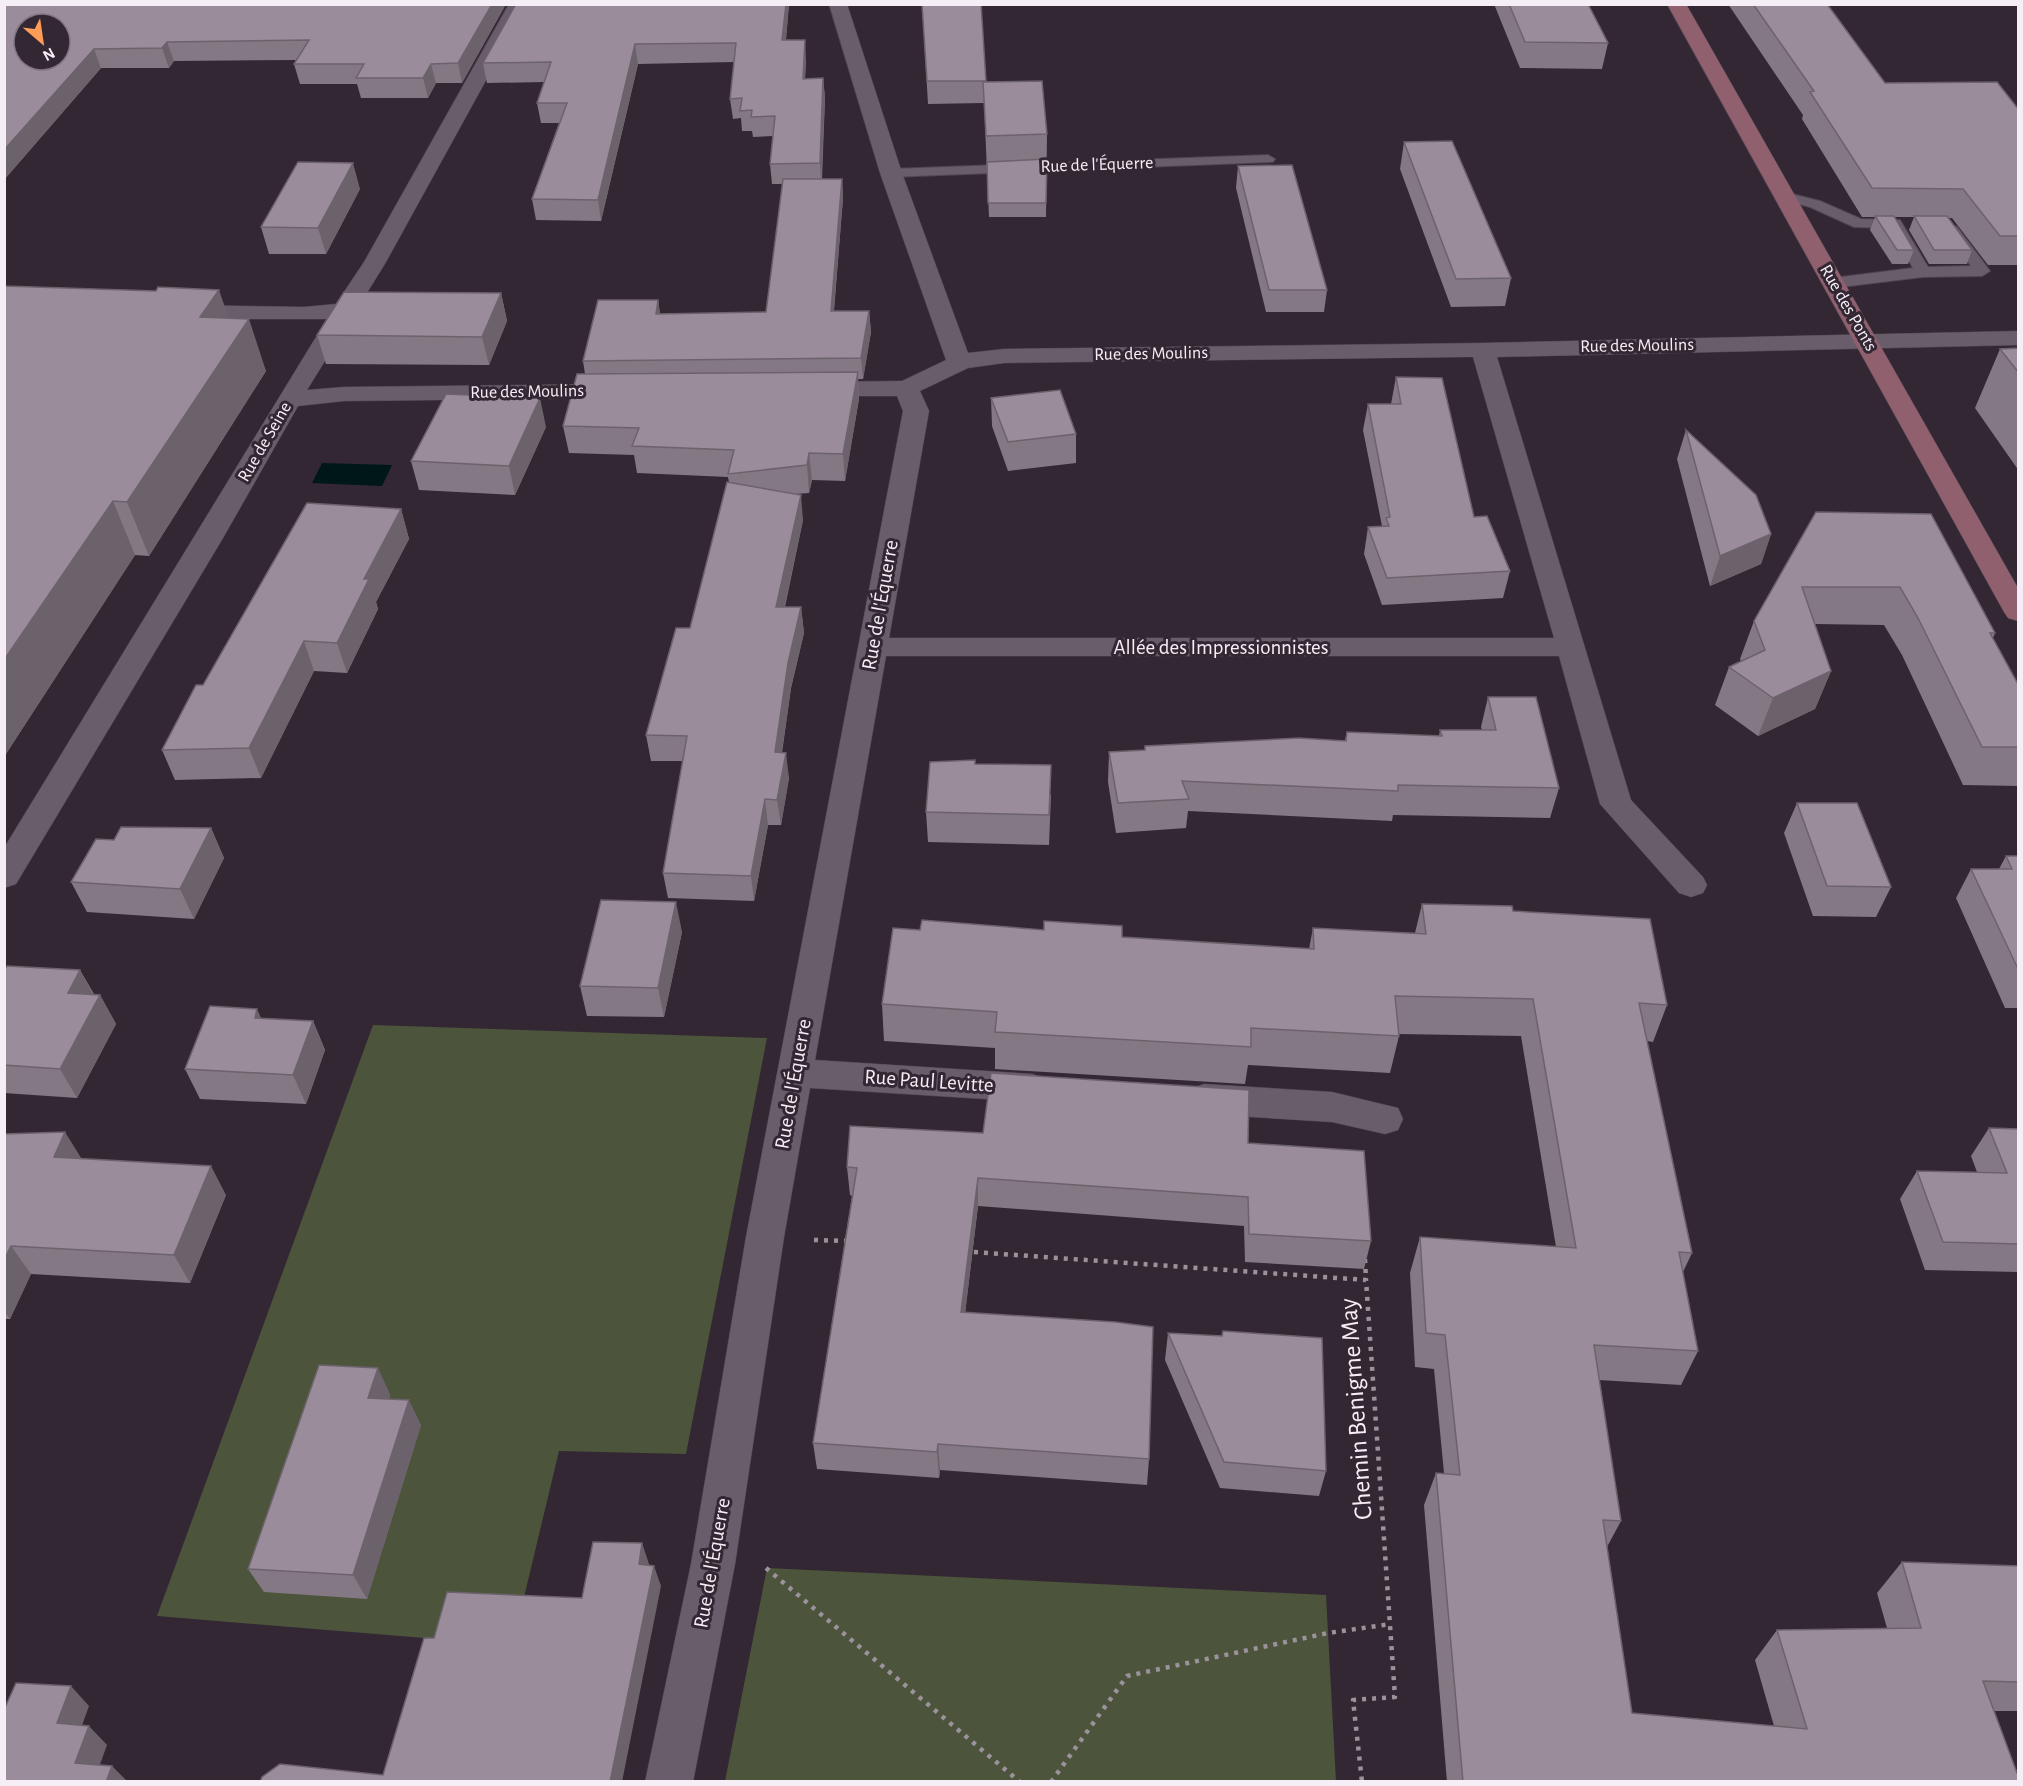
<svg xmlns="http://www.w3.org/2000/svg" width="2023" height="1786" font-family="'Alegreya Sans',sans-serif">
  <rect width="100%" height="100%" fill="#332734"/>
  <path fill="#4c543b" d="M 373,1025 L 767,1038 L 686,1454 L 559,1451 L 520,1614 L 449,1640 L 157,1616 Z
    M 767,1568 L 1326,1595 L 1336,1781 L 725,1781 Z"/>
  <path fill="#001719" d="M 322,463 L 392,465 L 382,486 L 312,483 Z"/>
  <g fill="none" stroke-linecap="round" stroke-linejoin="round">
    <g stroke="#4f4550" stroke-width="2">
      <path id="service" d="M 1268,155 L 1275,159 L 1273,162 L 891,177 L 884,173 L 891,169 Z
        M 1784,192 L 1820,201 L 1861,219 L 1900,220 L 1928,267 L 1971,266 L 1944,230 L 1952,225 L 1957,227 L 1990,271 L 1982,276 L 1923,277 L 1833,288 L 1827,286 L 1825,283 L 1833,278 L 1913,268 L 1890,228 L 1854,227 L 1810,207 L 1779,199 L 1777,196 L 1779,193 Z"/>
    </g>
    <g stroke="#4f4550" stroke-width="1">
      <path id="minor" d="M 509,4 L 528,4 L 386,262 L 307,390 L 344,387 L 618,384 L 627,386 L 630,391 L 627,396 L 618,398 L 344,401 L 298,406 L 223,538 L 16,884 L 4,888 L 4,848 L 327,319 L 183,319 L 175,317 L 171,312 L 175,307 L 183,305 L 304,307 L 336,304 L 364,262 Z
        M 829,4 L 847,4 L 902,173 L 968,353 L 1004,349 L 1482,343 L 2018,331 L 2018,345 L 1497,357 L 1631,800 L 1703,877 L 1707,885 L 1703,893 L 1691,897 L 1679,893 L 1600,804 L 1559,656 L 886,656 L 815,1060 L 1032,1074 L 1045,1078 L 1050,1088 L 1045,1098 L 1032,1102 L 810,1088 L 784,1237 L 735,1564 L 693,1782 L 645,1782 L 691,1564 L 746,1237 L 903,411 L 897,396 L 813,396 L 804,394 L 801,389 L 804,384 L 813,382 L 902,381 L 946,360 L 880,173 ZM 1473,357 L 1554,638 L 889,638 L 929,411 L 920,391 L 968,368 L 1004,363 Z
        M 1204,1084 L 1332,1092 L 1398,1108 L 1403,1119 L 1398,1130 L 1385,1134 L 1332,1122 L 1204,1114 L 1191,1109 L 1186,1099 L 1191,1089 Z"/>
    </g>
    <g stroke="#4f4550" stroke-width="1">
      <path id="secondary" d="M 1667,4 L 1686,4 L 2018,588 L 2018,621 L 2008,618 L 2004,612 Z"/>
    </g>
    <path stroke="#9b929c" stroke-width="4.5" stroke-dasharray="4 6" stroke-linecap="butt" d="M 814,1240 L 849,1241
      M 974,1252 L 1366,1280 L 1395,1697 L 1353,1700 L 1362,1782
      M 1365,1259 L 1366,1280
      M 766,1568 L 1020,1782
      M 1051,1782 L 1127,1676 L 1328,1633 L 1391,1624"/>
    <use href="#service" fill="#695c6b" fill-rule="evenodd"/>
    <use href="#minor" fill="#695c6b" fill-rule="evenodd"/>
    <use href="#secondary" fill="#90606e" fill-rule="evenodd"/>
  </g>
  <path fill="#847885" d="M 4,4 L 506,4 L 462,83 L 436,83 L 428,98 L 361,98 L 357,84 L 300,84 L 294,64 L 297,60 L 174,61 L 169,68 L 101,68 L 4,180 Z
    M 516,4 L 789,4 L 786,40 L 806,59 L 805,79 L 823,78 L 825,98 L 822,179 L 842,179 L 843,198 L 834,311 L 869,311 L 871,332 L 863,379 L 858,379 L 859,399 L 845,481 L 812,480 L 809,493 L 795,494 L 803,520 L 785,607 L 801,607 L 804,633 L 791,688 L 782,753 L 789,778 L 781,825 L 768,825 L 754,901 L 668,898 L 663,873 L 683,761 L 651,761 L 646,735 L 690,628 L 729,482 L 728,477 L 637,473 L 634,455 L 569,453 L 563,426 L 585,374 L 583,361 L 658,300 L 660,314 L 766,312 L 783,184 L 772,184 L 770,164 L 773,136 L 753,137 L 752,131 L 742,131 L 741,118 L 733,119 L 730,99 L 734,62 L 638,64 L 601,221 L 536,220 L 532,199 L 559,123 L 541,123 L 537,103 L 544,82 L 487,83 L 483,63 Z
    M 922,4 L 981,4 L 986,82 L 1047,134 L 1046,217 L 989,217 L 984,103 L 928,104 Z
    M 1494,4 L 1588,4 L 1608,43 L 1602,69 L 1520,68 Z
    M 1728,4 L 1827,4 L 1885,83 L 2019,110 L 2019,265 L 1988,265 L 1952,218 L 1948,218 L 1972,250 L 1967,264 L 1929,264 L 1909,230 L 1914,217 L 1894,217 L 1914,250 L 1908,264 L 1892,264 L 1870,230 L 1875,217 L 1862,217 L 1802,119 L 1803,115 Z
    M 1404,142 L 1511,278 L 1505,306 L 1451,307 L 1400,169 Z
    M 1238,166 L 1327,290 L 1324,312 L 1266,312 L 1236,188 Z
    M 360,189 L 326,254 L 269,254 L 261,227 Z
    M 4,286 L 156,291 L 229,318 L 266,371 L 149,556 L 135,555 L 4,757 Z
    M 501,293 L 507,321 L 489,365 L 326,364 L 317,335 Z
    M 2019,348 L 2019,471 L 1975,408 L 2000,349 Z
    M 1396,377 L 1474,517 L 1510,571 L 1503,598 L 1382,605 L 1364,554 L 1368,527 L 1382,526 L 1363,430 L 1368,404 L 1391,404 Z
    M 991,398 L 1076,434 L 1076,463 L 1008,471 L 992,426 Z
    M 546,427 L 515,495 L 419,490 L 411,461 Z
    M 1686,430 L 1771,534 L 1761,564 L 1710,586 L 1677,459 Z
    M 401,509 L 409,539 L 376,602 L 378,609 L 347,673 L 314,671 L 261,778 L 175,780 L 162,750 L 203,685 Z
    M 1816,512 L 1995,633 L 1993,638 L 2019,686 L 2019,786 L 1963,785 L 1902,655 L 1884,625 L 1815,624 L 1831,671 L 1815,709 L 1758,736 L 1715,705 L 1729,667 L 1741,661 L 1740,659 L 1754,621 Z
    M 1488,697 L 1559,788 L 1550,818 L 1393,815 L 1392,821 L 1188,811 L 1186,828 L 1116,833 L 1108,782 L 1109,752 L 1345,740 L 1347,732 L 1439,736 L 1440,730 L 1482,730 L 1481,727 Z
    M 975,764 L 1051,795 L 1049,845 L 928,842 L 926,812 Z
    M 1797,803 L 1891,887 L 1876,917 L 1813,916 L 1784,833 Z
    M 211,828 L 224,858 L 194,919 L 87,912 L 71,882 L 114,840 Z
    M 2006,856 L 2019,856 L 2019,1008 L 2005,1008 L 1956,898 L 1971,869 L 1999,869 Z
    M 1422,904 L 1513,911 L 1667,1005 L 1653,1042 L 1647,1041 L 1692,1253 L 1683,1272 L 1698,1351 L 1681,1385 L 1599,1380 L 1621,1521 L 1607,1547 L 1632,1713 L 1774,1726 L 1755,1660 L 1777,1630 L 1887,1628 L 1877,1593 L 1902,1562 L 2019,1566 L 2019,1711 L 1994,1711 L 2019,1782 L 1447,1782 L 1424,1505 L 1436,1473 L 1444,1473 L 1434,1369 L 1415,1367 L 1410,1273 L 1420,1237 L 1556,1247 L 1521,1036 L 1398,1034 L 1399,1036 L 1390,1073 L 1248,1065 L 1245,1084 L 995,1069 L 995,1048 L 884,1041 L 882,1004 L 920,930 L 1122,937 L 1309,949 L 1313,928 L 1415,933 Z
    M 682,932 L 664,1017 L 587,1016 L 580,986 Z
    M 4,970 L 80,970 L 94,994 L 100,995 L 116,1024 L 77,1098 L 4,1093 Z
    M 261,1018 L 313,1021 L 325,1050 L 306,1104 L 200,1099 L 185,1069 Z
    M 1989,1128 L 2019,1129 L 2019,1272 L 1925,1270 L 1900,1199 L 1917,1171 L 1977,1172 L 1971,1156 Z
    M 983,1133 L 1248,1143 L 1371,1241 L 1364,1269 L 1245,1262 L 1244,1226 L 978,1206 L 965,1313 L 1149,1459 L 1147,1485 L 940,1470 L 939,1478 L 817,1469 L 813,1443 L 852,1196 L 850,1195 L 847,1167 Z
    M 4,1134 L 81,1159 L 226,1195 L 190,1283 L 31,1274 L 10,1319 L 4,1319 Z
    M 1168,1333 L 1326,1471 L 1319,1496 L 1220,1488 L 1165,1360 Z
    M 390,1394 L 389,1399 L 421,1425 L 367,1599 L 264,1592 L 248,1569 Z"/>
  <path fill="#6c626c" d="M 492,4 L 506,4 L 462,83 L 458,63 Z
    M 786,4 L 789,4 L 784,60 L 782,40 Z
    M 805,40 L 806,59 L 804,99 L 803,79 Z
    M 167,42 L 174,61 L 169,68 L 162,48 Z
    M 635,44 L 638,64 L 601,221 L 598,200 Z
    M 94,49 L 101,68 L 4,180 L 4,150 Z
    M 431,64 L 436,83 L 428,98 L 423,78 Z
    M 823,78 L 825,98 L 821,184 L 820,163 Z
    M 353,163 L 360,189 L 326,254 L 318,228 Z
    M 842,179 L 843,198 L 832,332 L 831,311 Z
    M 219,290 L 236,339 L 249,319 L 266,371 L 149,556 L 127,502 L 200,317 Z
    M 501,293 L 507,321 L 489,365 L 482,337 Z
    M 658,300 L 661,321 L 656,314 Z
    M 869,311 L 871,332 L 863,379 L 861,358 Z
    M 858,372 L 859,399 L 845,481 L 843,454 Z
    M 540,398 L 546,427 L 515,495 L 509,466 Z
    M 809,453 L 812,480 L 809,493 L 807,465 Z
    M 801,495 L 803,520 L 779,632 L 776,607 Z
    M 113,501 L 135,555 L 4,757 L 4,660 Z
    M 401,509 L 409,539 L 376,602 L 378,609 L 347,673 L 337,643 L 364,579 Z
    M 1771,534 L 1761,564 L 1710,586 L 1720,556 Z
    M 801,607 L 804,633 L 791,688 L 778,778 L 775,752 L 788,663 Z
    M 304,641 L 314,671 L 261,778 L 249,748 Z
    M 1831,671 L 1815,709 L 1758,736 L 1773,698 Z
    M 786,753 L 789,778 L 781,825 L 777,800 Z
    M 765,799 L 768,825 L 754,901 L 751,876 Z
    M 211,828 L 224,858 L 194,919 L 180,889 Z
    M 676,902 L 682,932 L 664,1017 L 658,988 Z
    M 80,970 L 96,1000 L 68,993 Z
    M 100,995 L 116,1024 L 77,1098 L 60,1069 Z
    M 257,1009 L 270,1038 L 255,1018 Z
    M 313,1021 L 325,1050 L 306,1104 L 293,1075 Z
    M 65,1132 L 83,1161 L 54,1157 Z
    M 211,1166 L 226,1195 L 190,1283 L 174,1255 Z
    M 978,1178 L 978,1206 L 962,1340 L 961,1312 Z
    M 11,1246 L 31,1274 L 10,1319 L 4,1311 L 4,1260 Z
    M 378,1368 L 390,1394 L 381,1423 L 368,1398 Z
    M 409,1400 L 421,1425 L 367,1599 L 353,1575 Z
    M 938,1444 L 940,1470 L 939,1478 L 937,1452 Z
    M 642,1543 L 649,1564 L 646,1584 L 639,1564 Z
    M 654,1566 L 661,1586 L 622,1782 L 610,1782 Z
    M 71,1686 L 89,1706 L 76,1742 L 57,1723 Z
    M 89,1726 L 107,1745 L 94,1781 L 75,1763 Z
    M 112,1766 L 128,1782 L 106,1782 Z"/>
  <path fill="#9a8c9b" stroke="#6c626c" stroke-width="1.5" fill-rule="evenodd" d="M 4,4 L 492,4 L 458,63 L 431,64 L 423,78 L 356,78 L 364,64 L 294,64 L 309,40 L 167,42 L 162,48 L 94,49 L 4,150 ZM 24,24 L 60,24 L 60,60 L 24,60 Z
    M 516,4 L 786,4 L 782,40 L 805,40 L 803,79 L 823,78 L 820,163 L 770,164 L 775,116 L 751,117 L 752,110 L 740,111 L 742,98 L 730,99 L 736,43 L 635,44 L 598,200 L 532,199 L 567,103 L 537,103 L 551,62 L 483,63 Z
    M 922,4 L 981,4 L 986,81 L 927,81 Z
    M 1509,4 L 1588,4 L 1608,43 L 1525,42 Z
    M 1753,4 L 1827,4 L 1885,83 L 1997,82 L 2019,110 L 2019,236 L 2000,236 L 1963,189 L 1872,188 L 1810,92 L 1814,91 Z
    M 1042,81 L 1047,134 L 986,136 L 983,82 Z
    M 1452,141 L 1511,278 L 1456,279 L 1404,142 Z
    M 1047,159 L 1046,203 L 988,203 L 987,162 Z
    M 298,162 L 353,163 L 318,228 L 261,227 Z
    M 1292,165 L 1327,290 L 1269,290 L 1238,166 Z
    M 783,179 L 842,179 L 831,311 L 869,311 L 861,358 L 583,361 L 598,300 L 658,300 L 656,314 L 766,312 Z
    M 1875,216 L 1894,216 L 1914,250 L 1897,250 Z
    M 1914,216 L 1947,216 L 1972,250 L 1934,250 Z
    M 4,286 L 156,291 L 158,287 L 219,290 L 200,317 L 249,319 L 127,502 L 113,501 L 4,660 Z
    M 344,292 L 501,293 L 482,337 L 317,335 Z
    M 2019,348 L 2019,373 L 2000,349 Z
    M 858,372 L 843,454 L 809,453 L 807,465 L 728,474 L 734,450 L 632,446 L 639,428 L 563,426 L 577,374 Z
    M 1396,377 L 1442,378 L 1474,517 L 1487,516 L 1510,571 L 1387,578 L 1368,527 L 1389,526 L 1386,518 L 1390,517 L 1368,404 L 1401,404 Z
    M 1060,390 L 1076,434 L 1008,442 L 991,398 Z
    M 446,394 L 540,398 L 509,466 L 411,461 Z
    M 1686,430 L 1756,495 L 1771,534 L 1720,556 Z
    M 727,482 L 801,495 L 776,607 L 801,607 L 788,663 L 775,752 L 786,753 L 777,800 L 765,799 L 751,876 L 663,873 L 687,736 L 646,735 L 676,628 L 690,628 Z
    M 307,503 L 401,509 L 364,579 L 369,579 L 337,643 L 304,641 L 249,748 L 162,750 L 196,685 L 203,685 Z
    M 1816,512 L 1931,514 L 1995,633 L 1990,633 L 2019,686 L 2019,747 L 1982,747 L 1918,618 L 1900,587 L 1802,587 L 1831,671 L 1773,698 L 1729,667 L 1765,650 L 1754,621 Z
    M 1488,697 L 1536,697 L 1559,788 L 1398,785 L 1398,791 L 1182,781 L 1189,799 L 1118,803 L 1109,752 L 1145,750 L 1145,746 L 1299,738 L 1346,741 L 1347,732 L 1442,736 L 1440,730 L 1496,730 Z
    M 975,760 L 975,764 L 1051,765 L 1049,815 L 926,812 L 930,762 Z
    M 1797,803 L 1857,803 L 1891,887 L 1827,886 Z
    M 121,827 L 211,828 L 180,889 L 71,882 L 96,839 L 114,840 Z
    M 2006,856 L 2019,856 L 2019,971 L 1971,869 L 2012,869 Z
    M 601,900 L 676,902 L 658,988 L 580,986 Z
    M 1422,904 L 1512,906 L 1513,911 L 1650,919 L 1667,1005 L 1639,1003 L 1692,1253 L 1679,1252 L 1698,1351 L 1594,1345 L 1621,1521 L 1603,1520 L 1632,1713 L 1807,1729 L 1777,1630 L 1921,1628 L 1902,1562 L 2019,1566 L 2019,1682 L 1983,1681 L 2017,1773 L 2019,1773 L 2019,1782 L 1463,1782 L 1436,1473 L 1460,1475 L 1445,1335 L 1426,1333 L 1420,1237 L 1576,1248 L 1533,999 L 1395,996 L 1399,1036 L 1251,1028 L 1251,1047 L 995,1032 L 997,1012 L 882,1004 L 893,928 L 920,930 L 922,920 L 1044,930 L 1044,921 L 1122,926 L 1122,937 L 1314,949 L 1313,928 L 1426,934 Z
    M 7,966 L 80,970 L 68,993 L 100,995 L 60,1069 L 4,1065 L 4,970 Z
    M 210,1006 L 257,1009 L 255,1018 L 313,1021 L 293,1075 L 185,1069 Z
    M 991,1073 L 1249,1090 L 1248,1143 L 1364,1151 L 1371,1241 L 1249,1234 L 1248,1197 L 978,1178 L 961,1312 L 1115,1322 L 1153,1327 L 1149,1459 L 938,1444 L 937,1452 L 813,1443 L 857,1168 L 847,1167 L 850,1126 L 983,1133 Z
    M 1989,1128 L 2019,1129 L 2019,1244 L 1943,1242 L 1917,1171 L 2007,1173 Z
    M 65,1132 L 54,1157 L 211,1166 L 174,1255 L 11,1246 L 4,1260 L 4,1134 Z
    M 1223,1331 L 1322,1338 L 1326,1471 L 1224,1462 L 1168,1333 L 1222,1336 Z
    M 319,1365 L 378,1368 L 368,1398 L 409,1400 L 353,1575 L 248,1569 Z
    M 593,1542 L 642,1543 L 639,1564 L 654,1566 L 610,1782 L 260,1782 L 262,1777 L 280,1764 L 383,1775 L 424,1638 L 434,1638 L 447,1592 L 582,1598 Z
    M 16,1683 L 71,1686 L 57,1723 L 89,1726 L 75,1763 L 112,1766 L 106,1782 L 4,1782 L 4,1710 Z"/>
  <g text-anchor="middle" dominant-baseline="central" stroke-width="6" stroke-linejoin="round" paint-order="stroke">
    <g font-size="18" fill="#f5eef6" stroke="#332734">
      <text transform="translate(1097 165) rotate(-2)">Rue de l'Équerre</text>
      <text transform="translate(1848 308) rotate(60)">Rue des Ponts</text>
      <text transform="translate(1637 346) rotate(-1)">Rue des Moulins</text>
      <text transform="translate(1151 354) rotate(-1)">Rue des Moulins</text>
      <text transform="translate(527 392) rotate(-1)">Rue des Moulins</text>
      <text transform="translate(265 442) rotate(-60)">Rue de Seine</text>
    </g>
    <g font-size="21" fill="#f5eef6" stroke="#332734">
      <text transform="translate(880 605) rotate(-80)">Rue de l'Équerre</text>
      <text x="1221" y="647">Allée des Impressionnistes</text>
      <text transform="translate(929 1081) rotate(4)">Rue Paul Levitte</text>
      <text transform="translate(793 1084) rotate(-80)">Rue de l'Équerre</text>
      <text transform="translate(712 1563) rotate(-80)">Rue de l'Équerre</text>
    </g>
    <g font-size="26" fill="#f5eef6" stroke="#332734">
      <text transform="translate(1356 1409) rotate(-94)">Chemin Benigme May</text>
    </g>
  </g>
  <rect width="2023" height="1786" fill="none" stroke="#f5eef6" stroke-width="12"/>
  <g transform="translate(42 42) rotate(151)"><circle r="28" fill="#332734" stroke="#817782" stroke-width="1.5"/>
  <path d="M0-4.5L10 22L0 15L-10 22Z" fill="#fe9c58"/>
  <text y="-9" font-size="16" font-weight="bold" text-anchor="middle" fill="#f5eef6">N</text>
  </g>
</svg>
